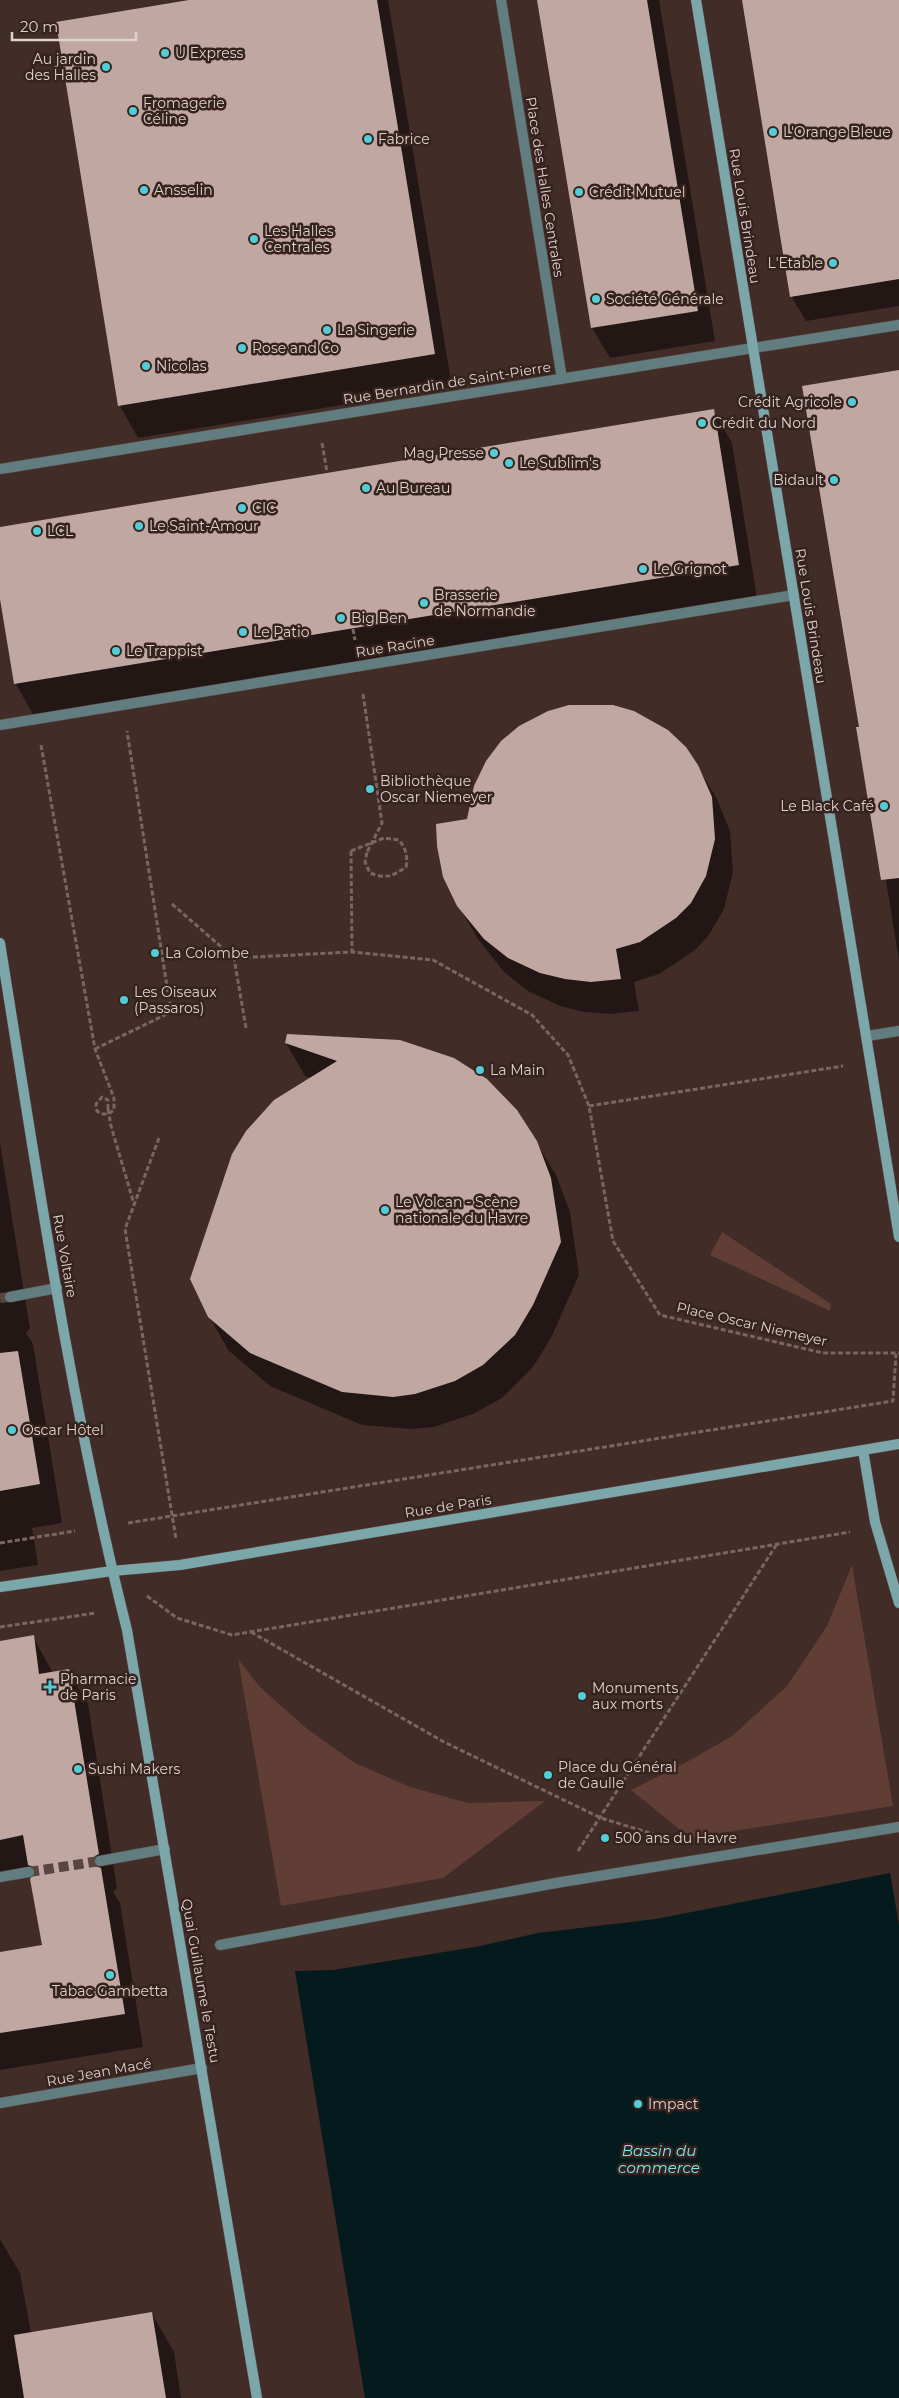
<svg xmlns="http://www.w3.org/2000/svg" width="899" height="2398" font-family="Montserrat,sans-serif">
  <rect width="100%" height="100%" fill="#412c28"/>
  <path fill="#603e36" d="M 722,1232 L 831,1304 L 830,1311 L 710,1255 Z
    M 852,1565 L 893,1806 L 690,1838 L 631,1790 L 685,1763 L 732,1736 L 787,1686 L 827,1626 Z
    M 238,1659 L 260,1687 L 306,1728 L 355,1763 L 410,1787 L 468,1803 L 545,1801 L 443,1878 L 281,1906 Z"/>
  <path fill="#051a1c" d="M 890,1873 L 899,1925 L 899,2398 L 365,2398 L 295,1971 L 333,1970 L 475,1947 L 538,1933 L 656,1919 Z"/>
  <path fill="#0007" d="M 197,0 L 388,0 L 452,387 L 138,438 L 120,406 L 58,23 Z
    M 538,0 L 659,0 L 715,341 L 610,358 L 592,328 Z
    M 743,0 L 899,0 L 899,306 L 806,321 L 791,296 Z
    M 899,371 L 899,960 L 861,728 Z
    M 713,410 L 732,443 L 757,598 L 34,716 L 16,684 L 0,589 L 0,528 Z
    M 697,766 L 717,799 L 730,831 L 733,872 L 724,909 L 709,935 L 694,951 L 659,974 L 634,982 L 639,1011 L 610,1014 L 584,1012 L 560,1006 L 528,991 L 504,972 L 478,939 L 458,905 L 468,820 Z
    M 288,1035 L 536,1142 L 556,1175 L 570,1212 L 579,1275 L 551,1338 L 533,1367 L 502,1398 L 473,1414 L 434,1427 L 412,1429 L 362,1425 L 270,1386 L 228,1350 L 209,1316 L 312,1078 L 305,1076 L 286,1043 Z
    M 0,1143 L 30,1329 L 26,1333 L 33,1344 L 62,1523 L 32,1528 L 38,1565 L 0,1571 Z
    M 33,1637 L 53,1673 L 68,1671 L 88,1704 L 117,1888 L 113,1892 L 120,1903 L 143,2047 L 0,2070 L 0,1953 L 43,1946 L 35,1874 L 32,1870 L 0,1876 L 0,1642 Z
    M 0,2239 L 20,2273 L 31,2333 L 152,2314 L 174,2352 L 181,2398 L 0,2398 Z"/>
  <path fill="#c1a7a1" d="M 189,0 L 377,0 L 435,354 L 118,406 L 56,22 Z
    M 537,0 L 647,0 L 698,311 L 591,328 Z
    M 742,0 L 899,0 L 899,279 L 790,297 Z
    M 899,370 L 899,878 L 881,880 L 856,727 L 859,727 L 802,386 Z
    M 714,409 L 739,565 L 14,684 L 0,599 L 0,527 Z
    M 569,705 L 613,705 L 634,711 L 668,730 L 686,747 L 698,765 L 712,797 L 715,839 L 706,876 L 691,903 L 676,918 L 640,942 L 616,949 L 621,979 L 591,982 L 565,979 L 540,973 L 508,958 L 484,939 L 457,906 L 443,877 L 437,846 L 436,824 L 467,819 L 474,786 L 486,761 L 501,741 L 519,726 L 548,711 Z
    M 287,1034 L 400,1040 L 454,1058 L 487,1079 L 517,1110 L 537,1141 L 551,1178 L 561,1242 L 533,1305 L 515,1335 L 483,1365 L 455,1381 L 415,1394 L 393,1397 L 342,1392 L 250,1353 L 208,1317 L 190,1279 L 232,1154 L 246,1131 L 274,1100 L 337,1061 L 285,1043 Z
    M 18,1351 L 40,1484 L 0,1491 L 0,1353 Z
    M 34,1635 L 39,1674 L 69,1669 L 99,1854 L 95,1856 L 93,1862 L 95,1866 L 101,1868 L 125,2014 L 0,2033 L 0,1952 L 42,1945 L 30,1879 L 36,1871 L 34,1867 L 28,1865 L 23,1835 L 0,1840 L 0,1641 Z
    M 152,2312 L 166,2398 L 24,2398 L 14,2335 Z"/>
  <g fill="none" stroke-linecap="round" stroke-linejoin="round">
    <path stroke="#594541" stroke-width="10" stroke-dasharray="10 5" stroke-linecap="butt" d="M 0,1298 L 10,1297
      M 29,1872 L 100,1861"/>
    <g stroke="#5d4a46" stroke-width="11">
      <path id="pedestrian" d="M 753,348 L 899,325
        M 0,725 L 794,595
        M 867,1036 L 899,1031
        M 220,1945 L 556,1883 L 899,1827"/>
    </g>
    <g stroke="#5d4a46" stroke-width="11">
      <path id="minor" d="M 501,0 L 562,379
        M 0,469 L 753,348
        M 10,1297 L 57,1288
        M 100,1861 L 165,1849
        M 0,1877 L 29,1872
        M 0,2103 L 202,2068"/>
    </g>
    <g stroke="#5d4a46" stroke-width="11">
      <path id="secondary" d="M 696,0 L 899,1237
        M 0,943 C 37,1173 70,1404 127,1630 L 257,2398
        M 863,1450 L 875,1522 L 899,1603
        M 0,1587 L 112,1571 L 180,1565 L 899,1444"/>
    </g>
    <path stroke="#796663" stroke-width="3" stroke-dasharray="5 2.5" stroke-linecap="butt" d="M 322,443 L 327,472
      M 353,629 L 355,640
      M 363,694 L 382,823 L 367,852
      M 41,745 L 95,1049 L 114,1098
      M 351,851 L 352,952
      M 172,904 L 234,958
      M 246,1028 L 234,958 L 352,952 L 433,960 L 532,1015 L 568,1055 L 589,1106 L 613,1241 L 660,1315 L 823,1353 L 899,1353
      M 95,1049 L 171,1012 L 127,731
      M 589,1106 L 843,1066
      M 108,1109 L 111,1126 L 134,1204
      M 159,1138 L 125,1229 L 176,1539
      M 128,1523 L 893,1401 L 896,1354
      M 0,1543 L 75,1531
      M 147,1596 L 177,1618 L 232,1635 L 850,1532
      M 0,1627 L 96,1613
      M 251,1632 L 444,1742 L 601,1818 L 663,1837
      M 578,1851 L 777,1544"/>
    <use href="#pedestrian" stroke="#627d7f" stroke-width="10"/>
    <use href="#minor" stroke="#627d7f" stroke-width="10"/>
    <use href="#secondary" stroke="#7ba7ab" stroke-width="10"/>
    <path stroke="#796663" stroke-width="3" stroke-dasharray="5 2.5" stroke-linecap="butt" d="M 351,851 L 384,838 L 399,840 C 406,849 408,856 406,867 C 391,877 386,879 370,873 L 365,862 L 367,852
      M 108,1109 L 108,1100 L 102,1097 L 96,1104 L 97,1111 L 101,1114 L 108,1114 L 114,1110 L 114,1098"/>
  </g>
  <g fill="#52ccd6" stroke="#36221e" stroke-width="2">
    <circle cx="165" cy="53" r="5"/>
    <circle cx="106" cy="67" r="5"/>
    <circle cx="133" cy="111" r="5"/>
    <circle cx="773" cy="132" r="5"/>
    <circle cx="368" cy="139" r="5"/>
    <circle cx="144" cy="190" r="5"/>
    <circle cx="579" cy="192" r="5"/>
    <circle cx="254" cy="239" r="5"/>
    <circle cx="833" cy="263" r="5"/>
    <circle cx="596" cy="299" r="5"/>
    <circle cx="327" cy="330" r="5"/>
    <circle cx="242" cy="348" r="5"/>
    <circle cx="146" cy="366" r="5"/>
    <circle cx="852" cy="402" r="5"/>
    <circle cx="702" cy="423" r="5"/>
    <circle cx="494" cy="453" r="5"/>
    <circle cx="509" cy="463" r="5"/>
    <circle cx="834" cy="480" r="5"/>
    <circle cx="366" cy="488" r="5"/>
    <circle cx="242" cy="508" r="5"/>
    <circle cx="139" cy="526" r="5"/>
    <circle cx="37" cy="531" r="5"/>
    <circle cx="643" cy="569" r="5"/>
    <circle cx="424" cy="603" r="5"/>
    <circle cx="341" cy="618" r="5"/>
    <circle cx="243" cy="632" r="5"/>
    <circle cx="116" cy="651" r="5"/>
    <circle cx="370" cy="789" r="5"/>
    <circle cx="884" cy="806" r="5"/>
    <circle cx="155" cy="953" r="5"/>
    <circle cx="124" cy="1000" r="5"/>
    <circle cx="480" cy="1070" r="5"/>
    <circle cx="385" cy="1210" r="5"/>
    <circle cx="12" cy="1430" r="5"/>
    <path d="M47.5 1679.5h5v5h5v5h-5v5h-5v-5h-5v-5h5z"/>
    <circle cx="582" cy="1696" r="5"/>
    <circle cx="78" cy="1769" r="5"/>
    <circle cx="548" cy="1775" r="5"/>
    <circle cx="605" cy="1838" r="5"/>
    <circle cx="110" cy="1975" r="5"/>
    <circle cx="638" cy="2104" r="5"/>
  </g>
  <g text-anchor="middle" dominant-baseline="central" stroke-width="5" stroke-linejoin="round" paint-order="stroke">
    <g font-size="14" fill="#dfd1ce" stroke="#36221e" text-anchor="start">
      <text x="175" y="53">U Express</text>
      <text x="96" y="59" text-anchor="end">Au jardin<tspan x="96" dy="16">des Halles</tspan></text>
      <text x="143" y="103">Fromagerie<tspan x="143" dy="16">Céline</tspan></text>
      <text x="783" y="132">L'Orange Bleue</text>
      <text x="378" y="139">Fabrice</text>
      <text x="154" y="190">Ansselin</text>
      <text x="589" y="192">Crédit Mutuel</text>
      <text x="264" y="231">Les Halles<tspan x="264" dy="16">Centrales</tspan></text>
      <text x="823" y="263" text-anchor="end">L'Etable</text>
      <text x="606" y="299">Société Générale</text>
      <text x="337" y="330">La Singerie</text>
      <text x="252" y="348">Rose and Co</text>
      <text x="156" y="366">Nicolas</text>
      <text x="842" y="402" text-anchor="end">Crédit Agricole</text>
      <text x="712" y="423">Crédit du Nord</text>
      <text x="484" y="453" text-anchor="end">Mag Presse</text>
      <text x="519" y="463">Le Sublim's</text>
      <text x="824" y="480" text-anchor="end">Bidault</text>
      <text x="376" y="488">Au Bureau</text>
      <text x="252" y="508">CIC</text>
      <text x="149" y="526">Le Saint-Amour</text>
      <text x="47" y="531">LCL</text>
      <text x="653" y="569">Le Grignot</text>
      <text x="434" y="595">Brasserie<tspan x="434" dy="16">de Normandie</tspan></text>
      <text x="351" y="618">Big Ben</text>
      <text x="253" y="632">Le Patio</text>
      <text x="126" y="651">Le Trappist</text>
      <text x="380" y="781">Bibliothèque<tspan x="380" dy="16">Oscar Niemeyer</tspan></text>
      <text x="874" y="806" text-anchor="end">Le Black Café</text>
      <text x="165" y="953">La Colombe</text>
      <text x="134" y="992">Les Oiseaux<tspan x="134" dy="16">(Passaros)</tspan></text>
      <text x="490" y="1070">La Main</text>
      <text x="395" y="1202">Le Volcan - Scène<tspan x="395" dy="16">nationale du Havre</tspan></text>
      <text x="22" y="1430">Oscar Hôtel</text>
      <text x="60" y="1679">Pharmacie<tspan x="60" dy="16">de Paris</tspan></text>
      <text x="592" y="1688">Monuments<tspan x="592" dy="16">aux morts</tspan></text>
      <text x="558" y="1767">Place du Général<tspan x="558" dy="16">de Gaulle</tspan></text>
      <text x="88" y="1769">Sushi Makers</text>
      <text x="615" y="1838">500 ans du Havre</text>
      <text x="110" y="1991" text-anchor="middle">Tabac Gambetta</text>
      <text x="648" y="2104">Impact</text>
    </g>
    <g font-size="14" fill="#dfd1ce" stroke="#36221e">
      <text transform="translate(545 187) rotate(81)">Place des Halles Centrales</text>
      <text transform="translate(745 216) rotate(81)">Rue Louis Brindeau</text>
      <text transform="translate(447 383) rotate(-9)">Rue Bernardin de Saint-Pierre</text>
      <text transform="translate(811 616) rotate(81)">Rue Louis Brindeau</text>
      <text transform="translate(395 646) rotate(-9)">Rue Racine</text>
      <text transform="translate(65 1256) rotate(80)">Rue Voltaire</text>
      <text transform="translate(752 1324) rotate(13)">Place Oscar Niemeyer</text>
      <text transform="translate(448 1506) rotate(-9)">Rue de Paris</text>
      <text transform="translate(201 1981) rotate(80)">Quai Guillaume le Testu</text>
      <text transform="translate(99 2072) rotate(-10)">Rue Jean Macé</text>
    </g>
    <g font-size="15" font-style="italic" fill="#7de7f1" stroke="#36221e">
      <text x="659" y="2150">Bassin du<tspan x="659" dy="17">commerce</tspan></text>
    </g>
  </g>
  <path d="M12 32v8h124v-8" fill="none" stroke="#dfd1ce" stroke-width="2.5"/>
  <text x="20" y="32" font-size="15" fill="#dfd1ce" stroke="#36221e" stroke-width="4" paint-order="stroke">20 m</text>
</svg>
